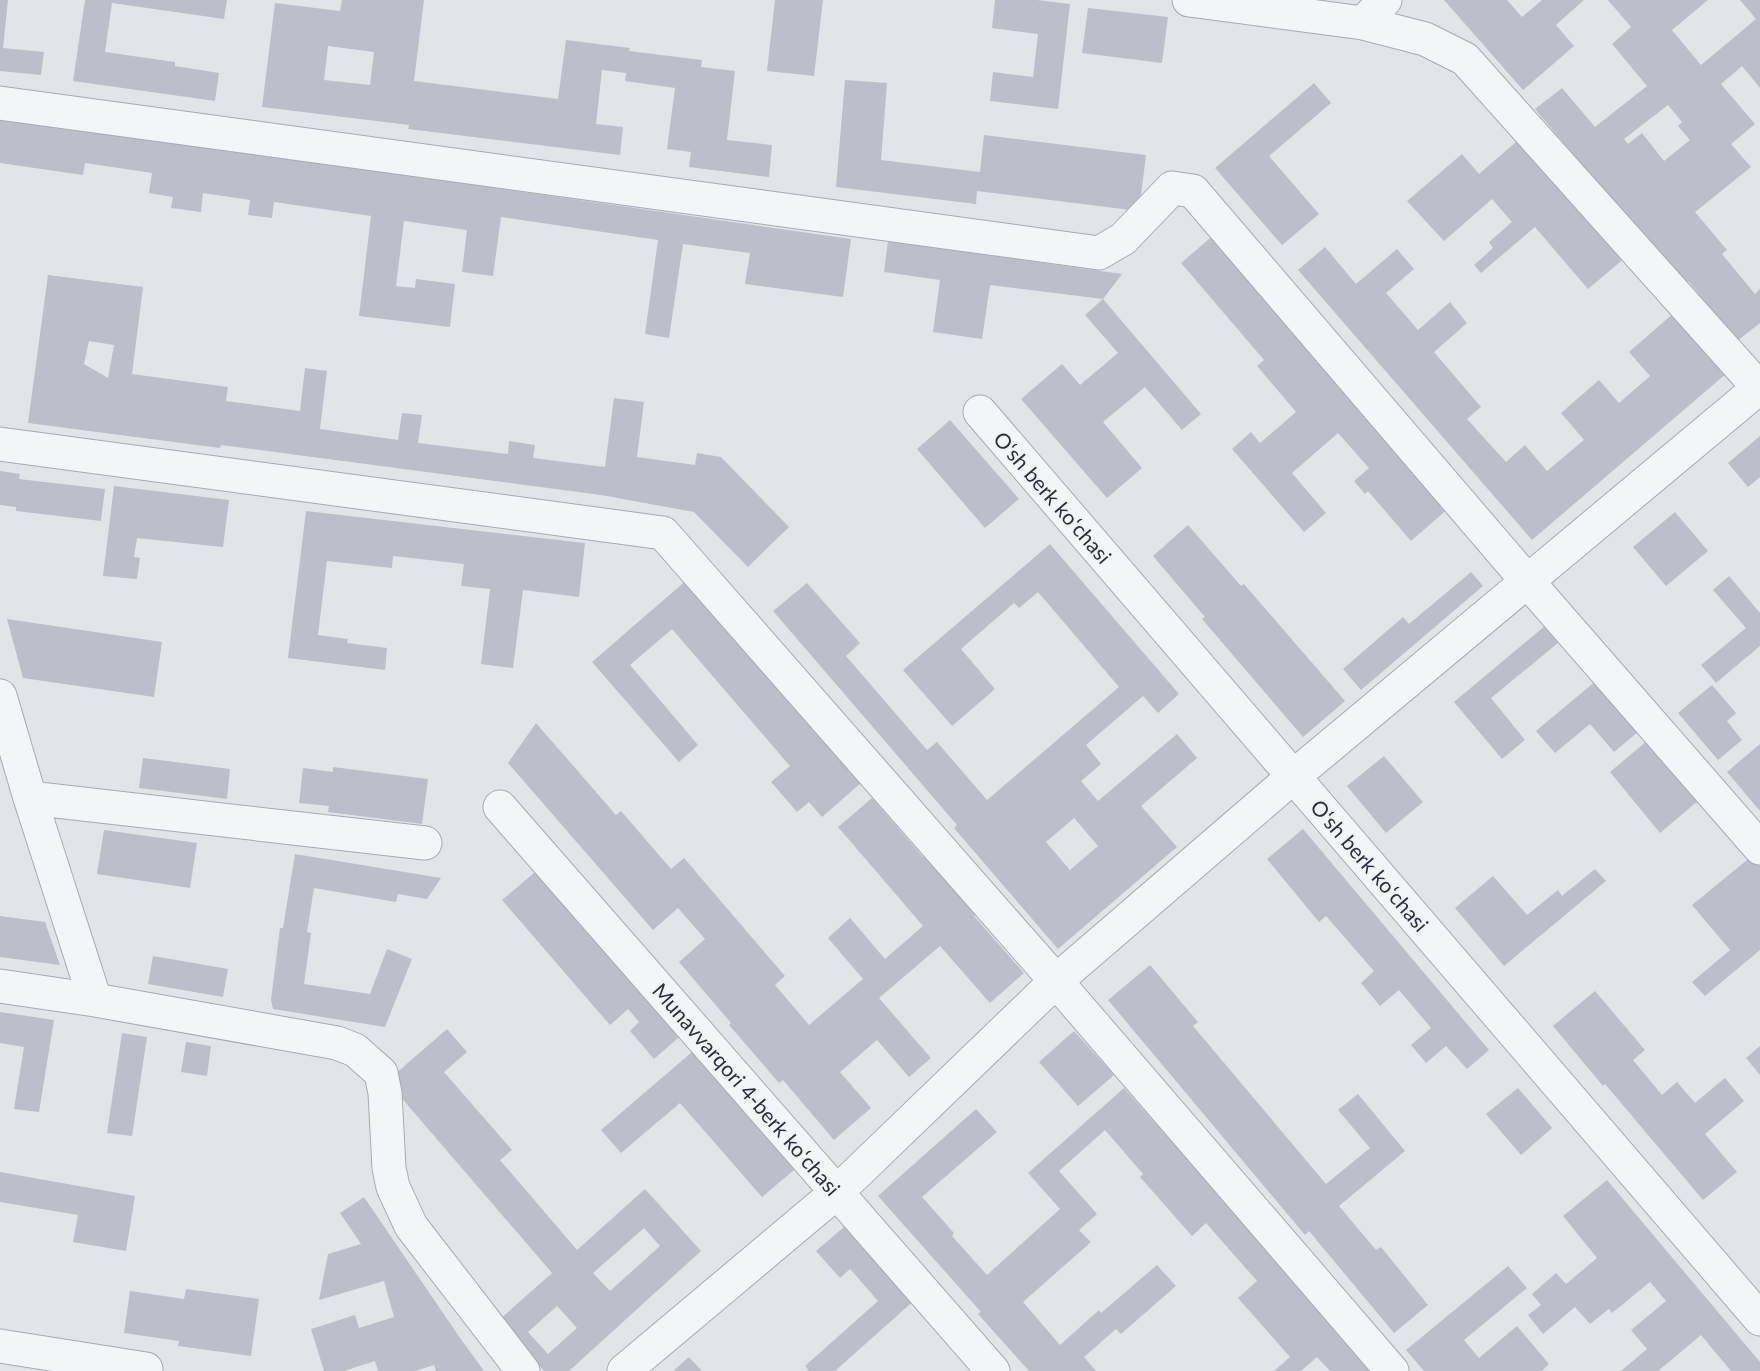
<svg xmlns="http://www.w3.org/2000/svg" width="1760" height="1371" font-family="Lato,sans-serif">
  <rect width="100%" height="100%" fill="#e2e4e9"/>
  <path fill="#bcbfc9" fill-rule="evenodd" d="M 0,0 L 8,0 L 3,48 L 44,52 L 41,75 L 0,71 Z
    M 85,0 L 227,0 L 224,19 L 112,3 L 105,52 L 175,62 L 175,66 L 219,73 L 215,101 L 73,81 Z
    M 342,0 L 424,0 L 414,81 L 558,99 L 566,40 L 630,48 L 629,51 L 702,60 L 701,67 L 735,71 L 727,140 L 772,145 L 769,177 L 689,167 L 691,152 L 667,149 L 675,88 L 625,81 L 626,73 L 602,70 L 596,124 L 623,127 L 620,155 L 408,129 L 409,125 L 262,107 L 275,3 L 340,11 ZM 328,46 L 374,52 L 370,85 L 324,80 Z
    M 775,0 L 823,0 L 814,76 L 767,71 Z
    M 995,0 L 1037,0 L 1070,4 L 1058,109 L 990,101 L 993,72 L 1033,77 L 1038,34 L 992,28 Z
    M 1444,0 L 1507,0 L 1522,17 L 1542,0 L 1584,0 L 1556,25 L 1574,46 L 1523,90 Z
    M 1608,0 L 1708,0 L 1672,30 L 1701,65 L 1756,19 L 1740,0 L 1760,0 L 1760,88 L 1742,66 L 1721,84 L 1755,124 L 1731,144 L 1751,167 L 1695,212 L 1727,250 L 1722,254 L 1755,294 L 1760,289 L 1760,323 L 1737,341 L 1688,281 L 1683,285 L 1535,109 L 1562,88 L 1595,127 L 1647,86 L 1612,44 L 1631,27 ZM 1668,105 L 1682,122 L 1678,126 L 1690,140 L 1664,161 L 1642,133 L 1628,144 L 1624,139 Z
    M 1088,8 L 1168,17 L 1162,63 L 1082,53 Z
    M 845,80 L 887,83 L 881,160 L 980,172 L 984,135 L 1146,155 L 1139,211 L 977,191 L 976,204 L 836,187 Z
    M 1314,83 L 1331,103 L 1269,156 L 1319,214 L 1282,245 L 1215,168 Z
    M 0,117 L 851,239 L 843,297 L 745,284 L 750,253 L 683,244 L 669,338 L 645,334 L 658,240 L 501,217 L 493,276 L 462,272 L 467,230 L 404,221 L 396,286 L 415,288 L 416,279 L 455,284 L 450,327 L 359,316 L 371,216 L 274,202 L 272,218 L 248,215 L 250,200 L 203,193 L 201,212 L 171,208 L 173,197 L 149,193 L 152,173 L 85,163 L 83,175 L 0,163 Z
    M 1523,136 L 1627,256 L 1588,289 L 1535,227 L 1481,273 L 1474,265 L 1493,248 L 1489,242 L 1512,222 L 1492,199 L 1444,241 L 1407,201 L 1462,154 L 1479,174 Z
    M 1215,234 L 1450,507 L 1411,541 L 1368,491 L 1365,494 L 1354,481 L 1369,468 L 1338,433 L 1292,473 L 1326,513 L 1304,532 L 1232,449 L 1251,432 L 1260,443 L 1296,412 L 1257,366 L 1264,360 L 1181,263 Z
    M 888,241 L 1122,274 L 1103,299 L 990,285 L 982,339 L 933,332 L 940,280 L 884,272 Z
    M 1325,247 L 1356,284 L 1397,249 L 1414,269 L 1386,293 L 1418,330 L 1450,302 L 1467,323 L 1434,352 L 1481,407 L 1467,419 L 1506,462 L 1525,445 L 1547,471 L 1584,440 L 1561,413 L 1599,380 L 1619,403 L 1650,376 L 1629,352 L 1675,312 L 1727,373 L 1532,540 L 1298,270 Z
    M 48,275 L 143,287 L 132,374 L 228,387 L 226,401 L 300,411 L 305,368 L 327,371 L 320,429 L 398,440 L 402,413 L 422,415 L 418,443 L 508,454 L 509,441 L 535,445 L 533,458 L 605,467 L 614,398 L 644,402 L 637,457 L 695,465 L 697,453 L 721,457 L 789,527 L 748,567 L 694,512 L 601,495 L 221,445 L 220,448 L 28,423 ZM 89,341 L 114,345 L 108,378 L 84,364 Z
    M 1103,299 L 1201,414 L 1182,430 L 1145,387 L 1103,422 L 1142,468 L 1107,498 L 1021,399 L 1062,364 L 1080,385 L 1118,353 L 1085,315 Z
    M 950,420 L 1019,499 L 985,528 L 917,449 Z
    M 1760,436 L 1760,477 L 1748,487 L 1728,463 Z
    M 0,471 L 20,474 L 19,479 L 105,489 L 101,521 L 16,511 L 16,507 L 0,505 Z
    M 114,486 L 229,500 L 223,547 L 137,538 L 134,557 L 140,558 L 137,579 L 103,576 Z
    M 306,511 L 585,543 L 579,597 L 523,590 L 513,668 L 481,664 L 490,589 L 461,586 L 464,564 L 393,556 L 392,568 L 327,561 L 318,635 L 348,639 L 347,643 L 387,648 L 385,670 L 288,658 Z
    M 1675,512 L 1708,551 L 1666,586 L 1633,547 Z
    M 1188,525 L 1241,586 L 1244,584 L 1345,701 L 1303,737 L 1202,619 L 1205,617 L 1153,556 Z
    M 1050,544 L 1179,694 L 1158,713 L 1143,696 L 1086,745 L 1101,764 L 1081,781 L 1098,801 L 1177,734 L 1197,758 L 1141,806 L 1177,847 L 1058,949 L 954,828 L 957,825 L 773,611 L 807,583 L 860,643 L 846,656 L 927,750 L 937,742 L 987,800 L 1119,687 L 1038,592 L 1019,608 L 1014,603 L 961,649 L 995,689 L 952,726 L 903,670 ZM 1074,818 L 1098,846 L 1070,870 L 1046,842 Z
    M 1471,572 L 1483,586 L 1361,690 L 1343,669 L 1403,617 L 1409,624 Z
    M 1729,576 L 1760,613 L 1760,646 L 1716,683 L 1701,665 L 1746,628 L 1713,590 Z
    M 689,578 L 861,783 L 822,817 L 809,802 L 797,812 L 771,782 L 790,766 L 672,629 L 630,665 L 698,745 L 679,762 L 592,662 Z
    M 7,619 L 162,642 L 154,697 L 23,678 Z
    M 1545,626 L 1558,643 L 1491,698 L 1525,740 L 1502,759 L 1454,702 Z
    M 1597,680 L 1639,731 L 1614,752 L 1590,724 L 1555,753 L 1536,731 Z
    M 1712,685 L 1736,713 L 1727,721 L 1742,740 L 1718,760 L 1678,713 Z
    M 536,723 L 616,815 L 621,811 L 671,869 L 684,858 L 785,976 L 775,985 L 809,1025 L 863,979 L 828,938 L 850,918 L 885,959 L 923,926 L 838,827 L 872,798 L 923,857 L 926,853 L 978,913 L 974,916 L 1024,973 L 990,1003 L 940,946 L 879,998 L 931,1058 L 909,1077 L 877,1040 L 840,1072 L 871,1108 L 834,1140 L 783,1080 L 779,1083 L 729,1025 L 731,1023 L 679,962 L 705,939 L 678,908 L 653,930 L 508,763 Z
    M 1648,740 L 1699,800 L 1660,833 L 1610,772 Z
    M 1760,744 L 1760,811 L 1727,772 Z
    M 1384,756 L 1423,802 L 1386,833 L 1347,786 Z
    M 143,758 L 230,769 L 227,799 L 139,788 Z
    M 333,767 L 428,779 L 422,824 L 328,812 L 329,806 L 299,803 L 303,768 L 333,772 Z
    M 1303,829 L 1489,1050 L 1467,1069 L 1446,1046 L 1426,1063 L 1411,1045 L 1431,1028 L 1399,990 L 1380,1006 L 1361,983 L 1374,971 L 1326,916 L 1319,922 L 1267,859 Z
    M 104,830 L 197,843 L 190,888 L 97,874 Z
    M 295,854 L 441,878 L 427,899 L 398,894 L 396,902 L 314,888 L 307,932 L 311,933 L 304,984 L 370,994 L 387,949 L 412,959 L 385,1027 L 273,1009 L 271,1000 L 280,928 L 283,928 Z
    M 1752,856 L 1760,866 L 1760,950 L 1705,996 L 1692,982 L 1730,950 L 1692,905 Z
    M 541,867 L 684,1033 L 654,1059 L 630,1031 L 639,1022 L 628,1009 L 610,1025 L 502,900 Z
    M 1595,869 L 1606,881 L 1504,966 L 1455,908 L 1493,876 L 1527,915 L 1558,890 L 1562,896 Z
    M 0,916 L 45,922 L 60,965 L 0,957 Z
    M 153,956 L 228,969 L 223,997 L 148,984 Z
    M 1150,965 L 1198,1022 L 1193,1026 L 1326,1184 L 1370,1148 L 1338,1110 L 1358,1094 L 1405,1151 L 1339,1206 L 1376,1250 L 1381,1247 L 1428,1305 L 1394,1333 L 1309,1231 L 1305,1235 L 1108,1000 Z
    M 1595,991 L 1645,1050 L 1633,1060 L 1662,1095 L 1677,1082 L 1695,1103 L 1725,1078 L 1744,1101 L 1705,1134 L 1737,1172 L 1703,1200 L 1605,1084 L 1603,1086 L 1553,1026 Z
    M 0,1012 L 54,1020 L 39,1112 L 14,1109 L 24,1047 L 0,1043 Z
    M 447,1029 L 467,1052 L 444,1072 L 512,1150 L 500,1160 L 577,1250 L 645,1189 L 701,1251 L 569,1371 L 544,1371 L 498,1321 L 552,1273 L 387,1081 ZM 644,1228 L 660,1246 L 610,1291 L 593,1273 ZM 557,1306 L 577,1328 L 548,1354 L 528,1332 Z
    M 1074,1031 L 1114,1075 L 1078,1106 L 1039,1062 Z
    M 122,1033 L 147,1037 L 132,1136 L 107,1133 Z
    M 186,1042 L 211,1046 L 207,1076 L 181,1072 Z
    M 699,1046 L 801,1164 L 762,1197 L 680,1103 L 621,1153 L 601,1130 Z
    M 1760,1046 L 1760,1075 L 1746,1058 Z
    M 1124,1088 L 1331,1321 L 1329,1323 L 1372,1371 L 1330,1371 L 1317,1357 L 1301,1371 L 1274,1371 L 1290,1357 L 1238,1298 L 1257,1281 L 1206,1223 L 1192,1236 L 1140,1177 L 1143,1174 L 1105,1130 L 1059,1171 L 1097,1214 L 1079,1230 L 1091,1242 L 1023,1302 L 1060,1345 L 1099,1310 L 1101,1313 L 1157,1265 L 1176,1286 L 1121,1334 L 1116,1329 L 1084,1357 L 1096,1371 L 1029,1371 L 978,1314 L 981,1312 L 878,1196 L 976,1109 L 997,1132 L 922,1197 L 954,1233 L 952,1236 L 987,1275 L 1060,1209 L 1028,1173 Z
    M 1518,1088 L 1552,1128 L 1521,1155 L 1486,1114 Z
    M 0,1172 L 135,1196 L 126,1251 L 73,1242 L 78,1215 L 0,1202 Z
    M 1607,1180 L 1760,1362 L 1760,1371 L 1731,1371 L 1701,1335 L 1658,1371 L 1621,1371 L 1647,1349 L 1631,1330 L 1666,1301 L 1650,1282 L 1612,1313 L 1609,1309 L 1590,1324 L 1575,1307 L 1543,1334 L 1528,1315 L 1541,1305 L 1532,1294 L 1556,1273 L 1566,1284 L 1597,1258 L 1563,1216 Z
    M 364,1197 L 458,1335 L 484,1371 L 436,1371 L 434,1365 L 415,1371 L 378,1371 L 375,1361 L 344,1371 L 324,1371 L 311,1329 L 355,1315 L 359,1328 L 394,1317 L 384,1281 L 319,1300 L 328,1254 L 361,1244 L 340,1213 Z
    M 851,1221 L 918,1297 L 835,1371 L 809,1371 L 805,1366 L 878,1301 L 850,1269 L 840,1278 L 816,1251 Z
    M 1508,1266 L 1527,1288 L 1464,1340 L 1479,1358 L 1517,1326 L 1549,1364 L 1542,1371 L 1424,1371 L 1406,1350 Z
    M 186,1289 L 259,1299 L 251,1356 L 178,1346 L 179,1341 L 124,1333 L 130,1291 L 184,1299 Z
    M 689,1357 L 702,1371 L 673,1371 Z"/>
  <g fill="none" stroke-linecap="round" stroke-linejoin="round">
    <g stroke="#a7aab3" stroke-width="35">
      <path id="minor" d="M 1189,0 L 1363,23 L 1425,39 L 1465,59 L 1760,389
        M 1363,23 L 1385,0
        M 0,103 L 1099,253 L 1123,239 L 1172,188 L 1193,191 L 1528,582 L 1760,848
        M 980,412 L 1760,1319
        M 0,444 L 663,533 L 1056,981 L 1392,1371
        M 0,696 L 30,798 L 95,1000
        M 30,798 L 425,843
        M 500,807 L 993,1371
        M 0,986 L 95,1000 L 337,1043 L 355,1050 L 381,1073 L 385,1093 L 389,1168 L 393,1187 L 411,1226 L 523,1371
        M 0,1346 L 146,1369
        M 624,1371 L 837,1192 L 1056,981 L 1294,776 L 1760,387"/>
    </g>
    <use href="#minor" stroke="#f4f5f8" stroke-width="33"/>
  </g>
  <g text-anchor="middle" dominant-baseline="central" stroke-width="4.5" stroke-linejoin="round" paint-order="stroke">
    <g font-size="21" fill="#2b3040" stroke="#f1f3f7">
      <text transform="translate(1053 497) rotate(49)">Oʻsh berk koʻchasi</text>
      <text transform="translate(1370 865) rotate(49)">Oʻsh berk koʻchasi</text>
      <text transform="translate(747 1089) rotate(49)">Munavvarqori 4-berk koʻchasi</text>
    </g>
  </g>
</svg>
